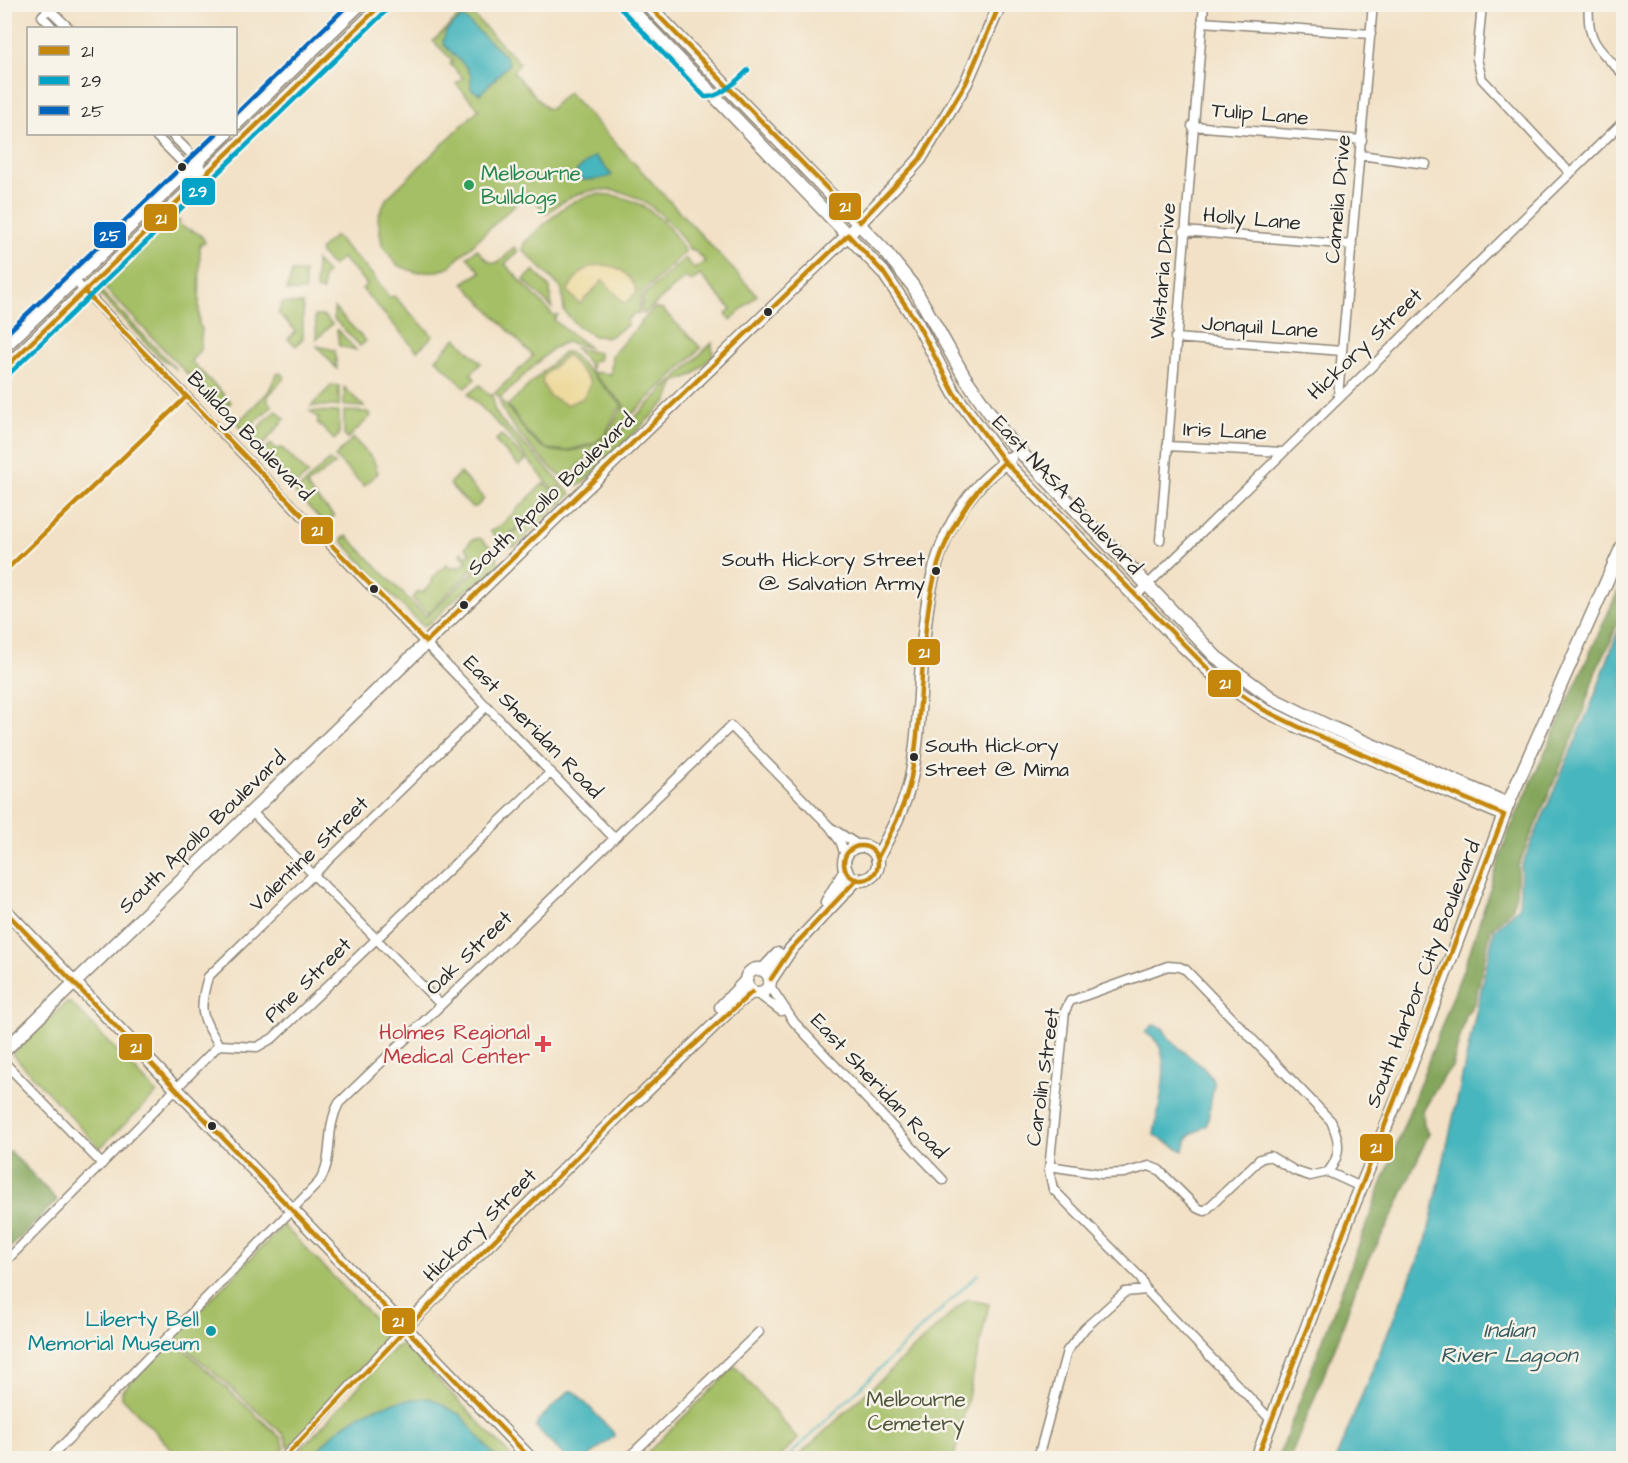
<svg xmlns="http://www.w3.org/2000/svg" width="1628" height="1463" font-family="'Architects Daughter',sans-serif">
  <rect width="100%" height="100%" fill="#f7f3e8"/>
  <filter id="ink" filterUnits="userSpaceOnUse"><feTurbulence type="fractalNoise" baseFrequency=".0167" numOctaves="2"/><feDisplacementMap in="SourceGraphic" scale="12" xChannelSelector="R" yChannelSelector="G"/><feConvolveMatrix kernelMatrix="1 2 1 2 8 2 1 2 1" color-interpolation-filters="sRGB"/></filter>
  <filter id="wash" filterUnits="userSpaceOnUse"><feTurbulence type="fractalNoise" baseFrequency=".008" numOctaves="4" result="noise"/><feDisplacementMap in="SourceGraphic" scale="24" xChannelSelector="R" yChannelSelector="G"/><feGaussianBlur stdDeviation="1.35" result="paint"/><feColorMatrix in="noise" values="0 0 0 0 0 0 0 0 0 0 0 0 0 0 0 0 0 1.4 0 .05"/><feComposite in="paint" operator="in"/></filter>
  <g filter="url(#wash)">
    <rect width="100%" height="100%" fill="#f2e1c6"/>
    <path fill="#a5bf66" stroke="#687548" stroke-width="1.5" d="M 467,9 L 520,63 L 513,72 L 546,108 L 550,109 L 568,92 L 757,295 L 731,320 L 726,314 L 731,309 L 700,275 L 691,282 L 686,277 L 644,314 L 641,313 L 644,295 L 685,258 L 695,269 L 705,261 L 693,249 L 690,250 C 655,195 602,166 546,214 L 528,192 L 448,268 L 438,271 L 415,272 L 397,265 L 382,245 L 378,217 L 386,199 L 479,109 L 456,84 L 463,78 L 450,64 L 453,61 L 433,41 Z
      M 598,194 C 639,195 666,217 685,252 L 642,293 L 638,315 L 635,313 L 626,321 L 628,325 L 609,337 L 594,336 L 577,326 L 564,311 L 562,289 L 522,249 L 525,242 C 549,222 565,198 598,194 Z
      M 172,216 L 180,221 L 179,224 C 187,232 201,229 205,243 L 200,244 L 199,325 L 202,328 L 200,350 L 191,361 L 231,402 L 222,410 L 102,285 Z
      M 335,236 L 370,272 L 389,297 L 394,296 L 433,336 L 417,351 L 362,289 L 367,284 L 342,258 L 332,266 L 320,253 L 320,249 Z
      M 514,247 L 518,251 L 505,264 L 553,315 L 558,315 L 554,320 C 566,331 577,338 590,348 L 566,342 L 553,348 L 500,398 L 495,393 L 533,356 L 463,283 L 481,272 L 467,257 L 477,249 C 494,270 497,266 514,247 Z
      M 316,261 L 327,273 L 323,277 L 323,291 L 316,290 Z
      M 534,270 L 550,288 L 552,308 L 524,280 Z
      M 292,272 L 304,272 L 305,291 L 287,291 Z
      M 99,289 L 177,370 L 158,356 L 99,294 Z
      M 282,303 L 303,304 L 303,338 L 296,346 L 288,339 L 296,331 L 278,313 Z
      M 334,308 L 366,341 L 360,346 L 334,319 Z
      M 654,308 L 662,309 L 701,348 L 565,479 C 550,470 498,416 500,399 C 524,423 532,460 575,450 C 586,448 596,445 604,437 C 614,428 615,415 625,406 L 591,372 L 611,374 L 612,355 Z
      M 315,316 L 324,316 L 332,324 L 317,339 Z
      M 337,330 L 338,330 L 356,350 L 339,346 Z
      M 456,338 L 481,363 L 471,374 L 475,379 L 465,388 L 436,359 Z
      M 712,343 L 713,356 L 693,375 L 675,382 L 668,400 L 582,484 L 572,486 L 569,481 Z
      M 317,346 L 335,350 L 337,369 Z
      M 575,348 L 599,353 L 599,360 L 592,361 L 591,370 L 588,363 Z
      M 564,352 L 570,352 L 623,406 L 617,411 L 605,435 L 595,443 L 566,451 L 547,449 L 539,443 L 526,431 L 508,405 Z
      M 281,373 L 285,377 L 268,396 L 268,402 L 272,406 L 244,432 L 237,423 L 268,392 L 277,374 Z
      M 332,385 L 339,386 L 339,406 L 311,406 Z
      M 480,385 L 490,396 L 493,394 L 494,409 L 500,419 L 562,484 L 554,491 L 504,430 L 468,394 Z
      M 344,387 L 364,407 L 344,406 Z
      M 276,410 L 285,419 L 260,448 L 249,437 Z
      M 310,411 L 339,412 L 339,435 L 334,440 L 317,422 L 319,419 Z
      M 344,411 L 368,412 L 371,416 L 347,439 L 344,435 Z
      M 501,435 L 526,460 L 519,466 L 495,441 Z
      M 353,438 L 373,459 L 378,473 L 364,486 L 335,457 Z
      M 271,444 L 277,449 L 282,448 L 308,474 L 291,489 L 272,469 L 270,458 L 263,451 Z
      M 329,460 L 335,464 L 307,485 L 312,494 L 334,516 L 325,524 L 295,493 Z
      M 460,473 L 484,499 L 476,507 L 471,507 L 451,486 L 450,483 Z
      M 544,483 L 553,492 L 501,543 L 490,531 L 500,526 Z
      M 563,486 L 571,494 L 515,547 L 502,544 Z
      M 347,536 L 426,617 L 496,551 L 498,563 C 490,579 470,586 457,597 C 446,606 437,621 423,626 L 370,574 L 371,572 L 342,541 L 342,539 Z
      M 480,538 L 493,549 L 427,614 L 412,598 L 419,591 L 422,593 L 433,582 L 431,579 L 447,564 L 451,569 L 456,566 L 459,568 L 467,561 L 460,554 L 462,552 L 466,556 L 471,553 L 465,547 L 472,540 Z
      M 66,1003 L 71,1003 L 157,1093 L 100,1148 L 12,1054 Z
      M 283,1225 L 391,1336 L 289,1448 L 284,1435 L 174,1337 Z
      M 967,1299 L 989,1304 L 954,1458 L 796,1458 Z
      M 171,1341 L 175,1341 L 281,1438 L 285,1448 L 276,1458 L 180,1458 L 122,1397 L 122,1391 Z
      M 401,1345 L 408,1348 L 513,1458 L 293,1458 L 395,1347 Z
      M 735,1366 L 798,1439 L 778,1458 L 642,1458 Z"/>
    <path fill="#84a65b" stroke="#586843" stroke-width="1.5" d="M 1623,580 L 1623,607 L 1610,643 L 1596,671 L 1580,721 L 1518,866 L 1516,894 L 1512,909 L 1491,929 L 1475,1002 L 1466,1015 L 1452,1067 L 1444,1075 L 1423,1111 L 1424,1126 L 1429,1133 L 1393,1215 L 1358,1280 L 1340,1335 L 1290,1458 L 1278,1458 L 1470,951 L 1507,836 Z
      M 10,1151 L 57,1200 L 5,1253 L 5,1156 Z"/>
    <path fill="#eeda9e" stroke="#8c8264" stroke-width="1.5" d="M 602,265 C 619,265 632,276 637,292 L 625,304 L 603,280 L 580,304 L 567,291 C 577,276 583,266 602,265 Z
      M 567,355 L 591,382 L 583,398 L 567,405 L 549,396 L 542,382 L 544,375 Z"/>
    <path fill="#46b6be" stroke="#387074" stroke-width="1.5" d="M 463,17 L 505,56 L 509,64 L 480,94 L 471,89 L 471,76 L 467,68 L 444,45 L 443,40 L 447,30 Z
      M 595,156 L 612,175 C 606,179 585,182 577,178 L 577,170 Z
      M 1623,617 L 1623,1458 L 1336,1458 L 1427,1238 L 1494,930 L 1519,907 L 1521,867 L 1593,700 Z
      M 1153,1025 L 1163,1028 C 1174,1052 1203,1059 1214,1083 L 1207,1125 L 1189,1136 L 1183,1151 L 1154,1135 C 1157,1111 1173,1061 1156,1041 C 1153,1037 1148,1035 1145,1032 Z
      M 569,1391 L 574,1391 L 613,1432 L 614,1436 L 587,1458 L 566,1458 L 536,1427 L 538,1421 Z
      M 430,1398 L 461,1415 L 496,1458 L 312,1458 C 342,1417 379,1400 430,1398 Z"/>
    <g fill="none" stroke-linecap="round" stroke-linejoin="round">
      <path stroke="#46b6be" stroke-width="2" d="M 787,1458 L 978,1274"/>
    </g>
  </g>
  <g filter="url(#ink)">
    <g fill="none" stroke-linecap="round" stroke-linejoin="round">
      <g stroke="#8e8678" stroke-width="11">
        <path id="street" d="M 1482,4 L 1477,59 L 1482,79 L 1570,173
          M 1589,4 C 1586,42 1599,49 1624,75
          M 1202,22 L 1371,34
          M 53,28 L 42,16 L 49,9 L 69,28
          M 1192,126 L 1362,140
          M 154,134 L 189,169 L 204,177
          M 171,134 L 198,161 L 204,177
          M 1360,155 L 1426,164
          M 1184,231 L 1352,245
          M 74,280 L 613,837
          M 1175,338 L 1342,351
          M 1338,396 L 1373,4
          M 1167,446 L 1282,452
          M 1160,540 L 1204,4
          M 1135,597 L 1624,121
          M 251,811 L 441,1005
          M 830,827 L 858,845
          M 770,986 L 794,1022 L 943,1180
          M 758,994 L 781,1011
          M 219,1045 C 201,1016 198,1010 208,977 L 487,706
          M 219,1045 L 257,1047 L 273,1038 L 551,772
          M 4,1062 L 102,1164
          M 1049,1166 L 1102,1174 L 1124,1173 L 1149,1166 L 1159,1170 L 1197,1208 L 1205,1211 L 1260,1159 L 1270,1156 L 1295,1171 L 1310,1176 L 1328,1172 L 1361,1187
          M 4,1263 L 219,1045
          M 1272,1421 L 1146,1290 L 1140,1277 L 1053,1189 L 1049,1170 L 1065,1011 L 1070,1001 L 1168,966 L 1180,967 L 1186,970 L 1331,1121 C 1340,1141 1342,1154 1328,1172
          M 50,1458 L 319,1182 C 335,1158 324,1131 339,1103 L 731,726 L 830,827 L 841,843 L 845,856
          M 284,1458 L 404,1328
          M 628,1458 L 759,1332
          M 1038,1458 L 1067,1351 L 1085,1328 L 1125,1292 L 1146,1290"/>
      </g>
      <g stroke="#8e8678" stroke-width="15">
        <path id="secondary" d="M 626,4 L 883,272 L 916,321 L 954,393 L 1005,462 L 1183,646 L 1217,678 L 1264,710 L 1301,728 L 1504,815
          M 647,4 L 885,251 L 913,286 L 964,376 L 1008,439 L 1216,657 L 1273,699 L 1328,726 L 1508,804
          M 236,124 L 360,4
          M 4,347 L 226,134
          M 4,369 L 383,4
          M844 863a17 17 0 1 1 34 0a17 17 0 1 1-34 0Z
          M 878,857 C 891,832 905,806 911,778 C 930,682 907,568 976,489 C 986,477 999,468 1010,458
          M 827,902 L 846,870
          M 4,909 L 530,1458
          M746 981a12 12 0 1 1 24 0a12 12 0 1 1-24 0Z
          M 763,970 L 778,954
          M 771,979 L 791,949 L 857,879
          M 721,1007 L 746,981
          M 4,1051 L 848,235 L 911,169 L 920,159 L 966,83 L 1000,4
          M 404,1328 L 633,1101 L 638,1099 L 738,1002 L 752,992"/>
      </g>
      <g stroke="#8e8678" stroke-width="15">
        <path id="primary" d="M 1257,1458 L 1350,1214 L 1409,1070 L 1508,804 L 1624,542"/>
      </g>
      <use href="#street" stroke="#fff" stroke-width="8"/>
      <use href="#secondary" stroke="#fff" stroke-width="12"/>
      <use href="#primary" stroke="#fff" stroke-width="12"/>
      <g stroke="#f7f3e8" stroke-width="9">
        <path id="bus-1" d="M 647,4 L 860,222 L 920,159 L 966,83 L 1000,4
          M 85,292 L 426,642 L 848,235 L 883,272 L 916,321 L 954,393 L 1005,462 L 1217,678 L 1264,710 L 1301,728 L 1504,815 L 1257,1458
          M 4,369 L 382,4
          M 4,572 L 186,397
          M844 863a17 17 0 1 1 34 0a17 17 0 1 1-34 0Z
          M 878,857 C 891,832 906,805 911,777 C 934,658 903,552 1005,462
          M 4,910 L 530,1458
          M 771,979 L 791,949 L 857,879
          M 284,1458 L 413,1322 L 633,1101 L 752,992"/>
      </g>
      <g stroke="#f7f3e8" stroke-width="9">
        <path id="bus-2" d="M 621,9 L 705,97 C 721,98 737,80 748,70
          M 9,374 L 388,9"/>
      </g>
      <g stroke="#f7f3e8" stroke-width="9">
        <path id="bus-3" d="M 236,114 L 349,4
          M 4,336 L 216,134"/>
      </g>
      <use href="#bus-1" stroke="#c4870b" stroke-width="4.5"/>
      <use href="#bus-2" stroke="#02a3c6" stroke-width="4.5"/>
      <use href="#bus-3" stroke="#0065bd" stroke-width="4.5"/>
    </g>
  </g>
  <g fill="#2b2b2b" stroke="#f7f3e8" stroke-width="2">
    <circle cx="182" cy="167" r="5"/>
    <circle cx="768" cy="312" r="5"/>
    <circle cx="936" cy="571" r="5"/>
    <circle cx="374" cy="589" r="5"/>
    <circle cx="464" cy="605" r="5"/>
    <circle cx="914" cy="757" r="5"/>
    <circle cx="212" cy="1126" r="5"/>
  </g>
  <circle fill="#2e9e5b" stroke="#f7f3e8" stroke-width="2" cx="469" cy="185" r="6"/>
  <path fill="#e0444e" stroke="#f7f3e8" stroke-width="2" d="M540 1035h6v6h6v6h-6v6h-6v-6h-6v-6h6z"/>
  <circle fill="#0f9aa8" stroke="#f7f3e8" stroke-width="2" cx="211" cy="1331" r="6"/>
  <g text-anchor="middle" dominant-baseline="central" stroke-width="5" stroke-linejoin="round" paint-order="stroke">
    <g font-size="20" fill="#2b2b2b" stroke="#f7f3e8" text-anchor="end">
      <text x="925" y="560">South Hickory Street<tspan x="925" dy="24">@ Salvation Army</tspan></text>
      <text x="925" y="746" text-anchor="start">South Hickory<tspan x="925" dy="24">Street @ Mima</tspan></text>
    </g>
    <g font-size="21" fill="#2b2b2b" stroke="#f7f3e8">
      <text transform="translate(1260 114) rotate(5)">Tulip Lane</text>
      <text transform="translate(1338 199) rotate(-85)">Camelia Drive</text>
      <text transform="translate(1252 219) rotate(5)">Holly Lane</text>
      <text transform="translate(1163 271) rotate(-85)">Wistaria Drive</text>
      <text transform="translate(1260 327) rotate(4)">Jonquil Lane</text>
      <text transform="translate(1365 344) rotate(-44)">Hickory Street</text>
      <text transform="translate(1225 431) rotate(3)">Iris Lane</text>
      <text transform="translate(250 436) rotate(46)">Bulldog Boulevard</text>
      <text transform="translate(551 494) rotate(-44)">South Apollo Boulevard</text>
      <text transform="translate(1067 495) rotate(47)">East NASA Boulevard</text>
      <text transform="translate(533 727) rotate(46)">East Sheridan Road</text>
      <text transform="translate(202 832) rotate(-44)">South Apollo Boulevard</text>
      <text transform="translate(309 854) rotate(-44)">Valentine Street</text>
      <text transform="translate(469 953) rotate(-44)">Oak Street</text>
      <text transform="translate(1423 974) rotate(-69)">South Harbor City Boulevard</text>
      <text transform="translate(308 980) rotate(-44)">Pine Street</text>
      <text transform="translate(1043 1077) rotate(-82)">Carolin Street</text>
      <text transform="translate(879 1086) rotate(47)">East Sheridan Road</text>
      <text transform="translate(480 1225) rotate(-45)">Hickory Street</text>
    </g>
    <g font-size="21" fill="#27864d" stroke="#f7f3e8" text-anchor="start">
      <text x="481" y="173">Melbourne<tspan x="481" dy="24">Bulldogs</tspan></text>
    </g>
    <g font-size="21" fill="#be3a42" stroke="#f7f3e8" text-anchor="end">
      <text x="530" y="1032">Holmes Regional<tspan x="530" dy="24">Medical Center</tspan></text>
    </g>
    <g font-size="21" fill="#0d838f" stroke="#f7f3e8" text-anchor="end">
      <text x="199" y="1319">Liberty Bell<tspan x="199" dy="24">Memorial Museum</tspan></text>
    </g>
    <g font-size="21" fill="#50573d" stroke="#f7f3e8">
      <text x="916" y="1399">Melbourne<tspan x="916" dy="24">Cemetery</tspan></text>
    </g>
    <g font-size="22" font-style="italic" fill="#345c5e" stroke="#f7f3e8">
      <text x="1509" y="1330">Indian<tspan x="1509" dy="25">River Lagoon</tspan></text>
    </g>
  </g>
  <g stroke="#f7f3e8" stroke-width="2">
    <rect x="181" y="177" width="35" height="29" rx="6" fill="#02a3c6"/>
    <rect x="828" y="192" width="34" height="29" rx="6" fill="#c4870b"/>
    <rect x="143" y="203" width="35" height="29" rx="6" fill="#c4870b"/>
    <rect x="93" y="221" width="34" height="28" rx="6" fill="#0065bd"/>
    <rect x="300" y="516" width="34" height="29" rx="6" fill="#c4870b"/>
    <rect x="907" y="638" width="34" height="28" rx="6" fill="#c4870b"/>
    <rect x="1207" y="669" width="35" height="29" rx="6" fill="#c4870b"/>
    <rect x="118" y="1033" width="35" height="28" rx="6" fill="#c4870b"/>
    <rect x="1359" y="1133" width="35" height="29" rx="6" fill="#c4870b"/>
    <rect x="381" y="1307" width="35" height="28" rx="6" fill="#c4870b"/>
  </g>
  <g font-size="16" text-anchor="middle" font-weight="bold" fill="#fff">
    <text x="198" y="197">29</text>
    <text x="845" y="212">21</text>
    <text x="161" y="224">21</text>
    <text x="110" y="241">25</text>
    <text x="317" y="536">21</text>
    <text x="924" y="658">21</text>
    <text x="1225" y="689">21</text>
    <text x="136" y="1053">21</text>
    <text x="1376" y="1153">21</text>
    <text x="398" y="1327">21</text>
  </g>
  <rect width="1628" height="1463" fill="none" stroke="#f7f3e8" stroke-width="24"/>
  <rect x="27" y="27" width="210" height="108" fill="#f7f3e8" stroke="#a5a39c" stroke-width="1.5"/>
  <rect x="39" y="46" width="30" height="9" fill="#c4870b" stroke="#a5a39c" stroke-width="1.5"/>
  <text x="81" y="57" font-size="18" fill="#2b2b2b">21</text>
  <rect x="39" y="76" width="30" height="9" fill="#02a3c6" stroke="#a5a39c" stroke-width="1.5"/>
  <text x="81" y="87" font-size="18" fill="#2b2b2b">29</text>
  <rect x="39" y="106" width="30" height="9" fill="#0065bd" stroke="#a5a39c" stroke-width="1.5"/>
  <text x="81" y="117" font-size="18" fill="#2b2b2b">25</text>
</svg>
